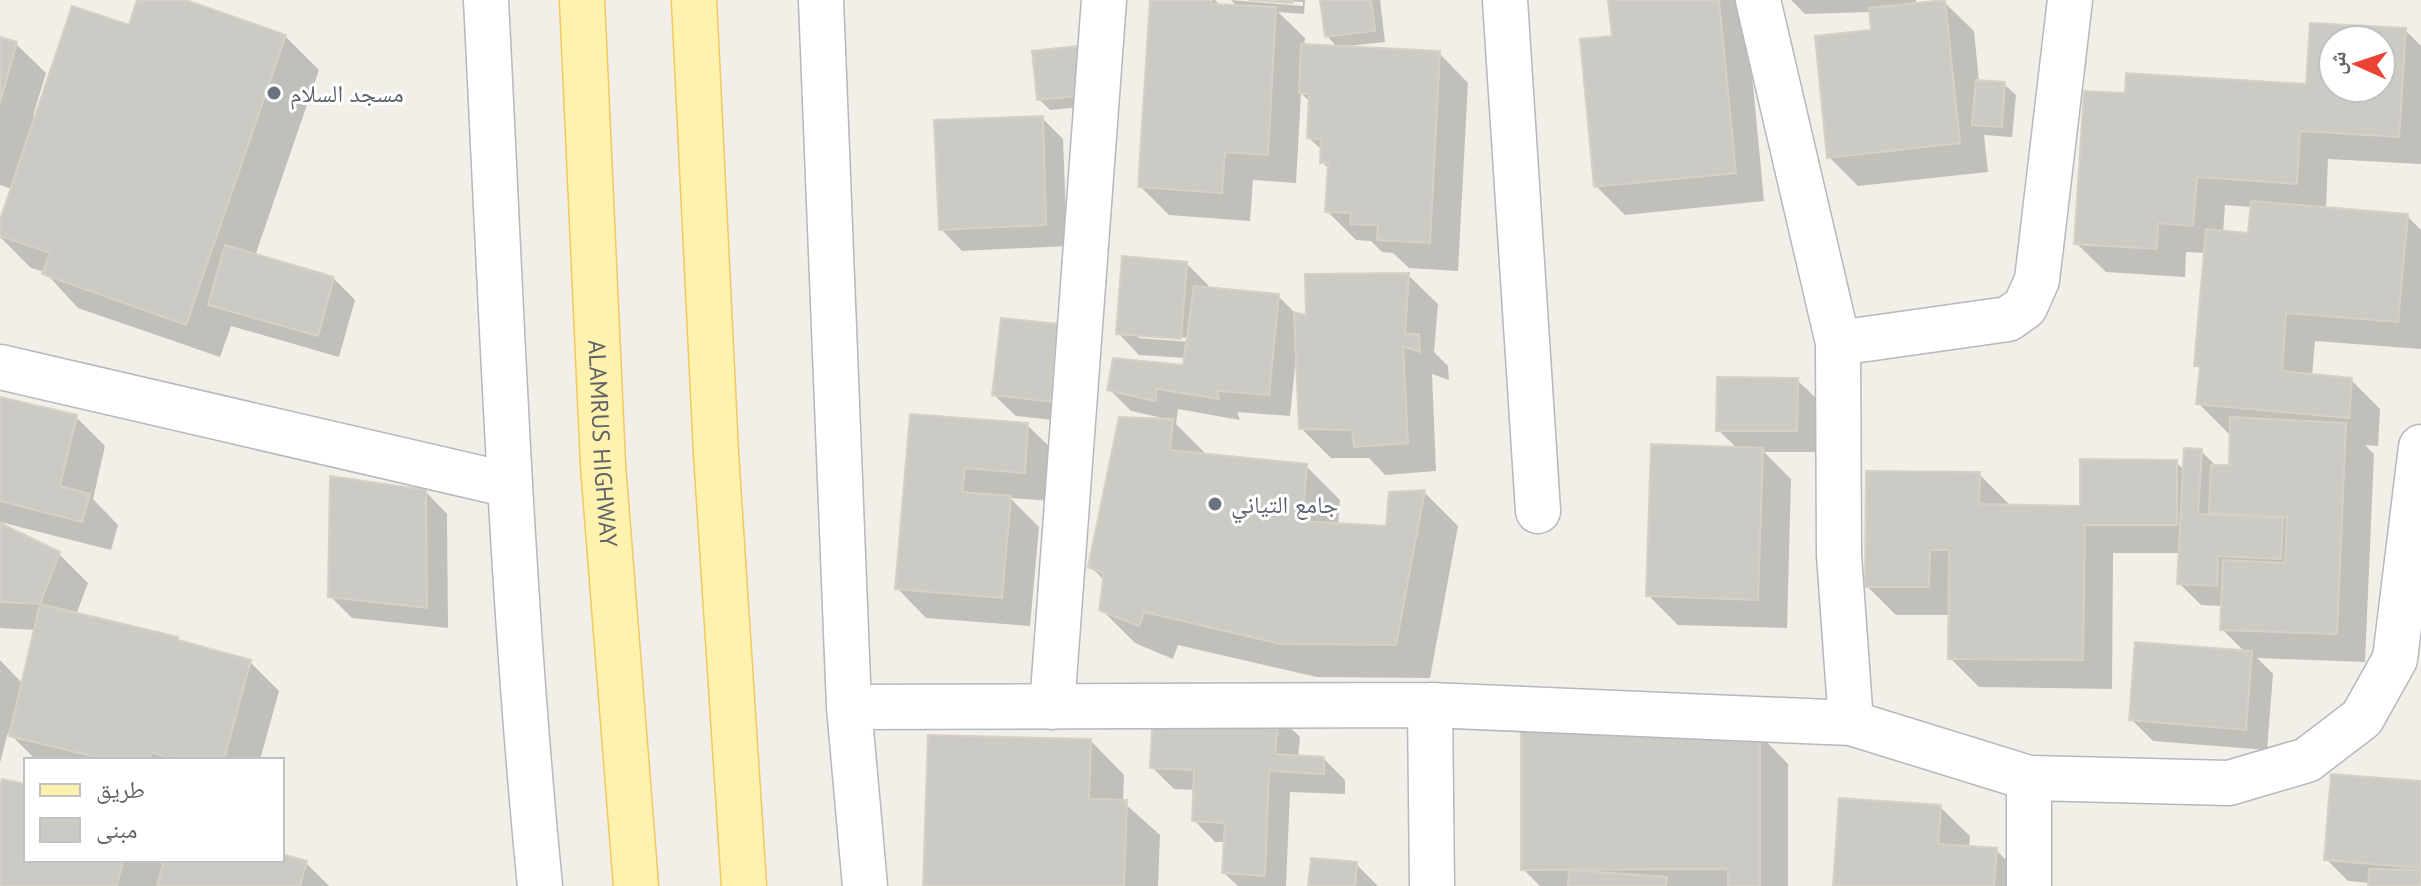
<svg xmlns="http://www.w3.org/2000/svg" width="2421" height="886" font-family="'PT Sans','Noto Naskh Arabic',sans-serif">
  <rect width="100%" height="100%" fill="#f1efe8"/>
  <path fill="#0003" fill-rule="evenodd" d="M 139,0 L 179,0 L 285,36 L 319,70 L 255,256 L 333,278 L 355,300 L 339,357 L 231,326 L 220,357 L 78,308 L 45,272 L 31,268 L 0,237 L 0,226 L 12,189 L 0,185 L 0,39 L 16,44 L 46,73 L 33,116 L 37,117 L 130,27 Z
    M 1152,0 L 1215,0 L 1221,6 L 1238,7 L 1231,0 L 1303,6 L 1303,2 L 1276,0 L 1305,0 L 1304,14 L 1278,12 L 1305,38 L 1304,46 L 1338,48 L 1327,36 L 1322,0 L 1380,0 L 1385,42 L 1348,46 L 1439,53 L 1468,83 L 1458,271 L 1409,268 L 1393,253 L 1382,252 L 1371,241 L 1356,240 L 1327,211 L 1329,169 L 1322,162 L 1323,151 L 1309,138 L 1311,103 L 1301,93 L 1296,183 L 1253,180 L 1250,221 L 1169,215 L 1140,186 Z
    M 1610,0 L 1745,0 L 1764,201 L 1625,215 L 1596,186 L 1614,38 Z
    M 1791,0 L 1916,0 L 1916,5 L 1944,2 L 1974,31 L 1979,82 L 2004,84 L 2016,95 L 2012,137 L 1984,135 L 1988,172 L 1858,186 L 1829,157 L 1873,31 L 1871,12 L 1805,14 Z
    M 2312,25 L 2405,30 L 2421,46 L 2421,164 L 2328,159 L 2326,209 L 2407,216 L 2421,230 L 2421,349 L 2315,341 L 2312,376 L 2351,380 L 2380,409 L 2378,446 L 2365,445 L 2374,454 L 2365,662 L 2257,658 L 2273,674 L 2267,750 L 2153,741 L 2131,719 L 2245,652 L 2222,629 L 2223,606 L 2201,605 L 2179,583 L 2181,553 L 2113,553 L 2112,689 L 1979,687 L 1950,658 L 1950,615 L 1896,615 L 1867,586 L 1979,474 L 2008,503 L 2008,507 L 2082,508 L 2176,462 L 2185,471 L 2201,451 L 2217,467 L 2231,467 L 2232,433 L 2228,433 L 2198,403 L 2202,371 L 2196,365 L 2205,253 L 2186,252 L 2185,277 L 2106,272 L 2076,243 L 2127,95 L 2308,86 ZM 2333,40 L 2381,40 L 2381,88 L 2333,88 ZM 2225,205 L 2253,207 L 2250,235 L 2223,233 Z
    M 1034,53 L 1101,105 L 1050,110 L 1039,99 Z
    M 1042,118 L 1063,139 L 1067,246 L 962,251 L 941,229 Z
    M 1186,263 L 1208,285 L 1208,289 L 1278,296 L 1296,314 L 1308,317 L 1408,275 L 1438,304 L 1434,352 L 1448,366 L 1449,380 L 1432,374 L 1436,471 L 1385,475 L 1369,458 L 1331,458 L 1301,428 L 1298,357 L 1296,357 L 1290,416 L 1237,412 L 1240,420 L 1178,409 L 1176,424 L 1206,454 L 1306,466 L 1340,500 L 1338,525 L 1388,528 L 1424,492 L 1458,526 L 1430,678 L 1317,677 L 1178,645 L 1173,659 L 1135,643 L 1101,609 L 1105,581 L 1090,566 L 1163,418 L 1131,411 L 1109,389 L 1185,367 L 1186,358 L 1139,355 L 1118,333 ZM 1138,334 L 1192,338 L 1191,342 L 1138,338 Z
    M 1058,326 L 1079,348 L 1072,422 L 1016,416 L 994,395 Z
    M 1797,380 L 1819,401 L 1818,452 L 1764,452 L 1791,479 L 1787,628 L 1678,625 L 1648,595 L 1738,449 L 1718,430 Z
    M 0,399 L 76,417 L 105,446 L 93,499 L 118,525 L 111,550 L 0,522 Z
    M 912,416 L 1027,425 L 1057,454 L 1053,501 L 1010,498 L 1039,527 L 1030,626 L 926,618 L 897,588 Z
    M 426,492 L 447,514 L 448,628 L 352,618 L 330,596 Z
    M 0,525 L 59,554 L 88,583 L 76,615 L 250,662 L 279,691 L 260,760 L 36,760 L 8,732 L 0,763 L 0,660 L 23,684 L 36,630 L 0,628 Z
    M 1278,716 L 1300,737 L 1298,757 L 1324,759 L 1345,780 L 1345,794 L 1290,792 L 1286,886 L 1238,886 L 1224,873 L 1226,842 L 1215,842 L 1194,820 L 1195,790 L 1174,789 L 1152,767 Z
    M 1759,734 L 1788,764 L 1788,886 L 1540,886 L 1523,869 Z
    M 1091,741 L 1124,775 L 1123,802 L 1160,835 L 1158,886 L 925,886 Z
    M 2421,783 L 2421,886 L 2370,886 L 2370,883 L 2348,881 L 2326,859 Z
    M 26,787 L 26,860 L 282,860 L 282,856 L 306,863 L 329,886 L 0,886 L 0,795 Z
    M 1940,807 L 1970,836 L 1969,848 L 1996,850 L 2025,879 L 2024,886 L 1835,886 Z
    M 1356,864 L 1378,886 L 1310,886 Z"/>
  <path fill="#cccac5" stroke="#d6d1c6" stroke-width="2" fill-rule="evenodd" d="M 137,0 L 186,0 L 286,35 L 186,325 L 42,274 L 50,253 L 0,236 L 0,220 L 72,6 L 129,25 Z
    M 1150,0 L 1212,0 L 1211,4 L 1276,7 L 1268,155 L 1225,152 L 1222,193 L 1138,187 Z
    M 1249,0 L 1293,0 L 1293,3 Z
    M 1320,0 L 1371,0 L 1375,31 L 1325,37 Z
    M 1608,0 L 1719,0 L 1736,173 L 1594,187 L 1580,39 L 1612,36 Z
    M 1945,0 L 1960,143 L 1827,158 L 1815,36 L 1871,30 L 1869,8 Z
    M 2310,23 L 2406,28 L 2399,137 L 2300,131 L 2297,184 L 2197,177 L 2193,226 L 2158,223 L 2157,249 L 2074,244 L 2084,91 L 2125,93 L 2126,73 L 2306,84 ZM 2333,40 L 2381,40 L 2381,88 L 2333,88 Z
    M 0,37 L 17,42 L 0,103 Z
    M 1301,44 L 1440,51 L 1430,243 L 1377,240 L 1378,225 L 1350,224 L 1351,213 L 1325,212 L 1328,163 L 1320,163 L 1321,139 L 1307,138 L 1309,94 L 1299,93 Z
    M 1086,45 L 1091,95 L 1037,100 L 1032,51 Z
    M 1976,80 L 2005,82 L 2002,127 L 1972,125 Z
    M 1043,116 L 1046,225 L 939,230 L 934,120 Z
    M 2251,201 L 2408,214 L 2398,322 L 2286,313 L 2282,371 L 2352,378 L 2349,418 L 2196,404 L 2200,366 L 2194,366 L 2206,229 L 2248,233 Z
    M 225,245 L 334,277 L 318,336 L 208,305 Z
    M 1122,256 L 1187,262 L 1181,339 L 1116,334 Z
    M 1409,273 L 1405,334 L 1419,334 L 1420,352 L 1403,346 L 1408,443 L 1354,447 L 1352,430 L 1299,429 L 1294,312 L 1306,315 L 1305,274 Z
    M 1194,286 L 1279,294 L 1269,395 L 1217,391 L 1219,399 L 1157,389 L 1155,401 L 1107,390 L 1113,358 L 1183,365 Z
    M 1001,318 L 1058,324 L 1051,402 L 992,395 Z
    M 1717,377 L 1798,378 L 1797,431 L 1716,431 Z
    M 0,397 L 77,415 L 60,486 L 90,494 L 82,522 L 0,501 Z
    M 910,414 L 1028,423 L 1025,473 L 965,468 L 962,492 L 1011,496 L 1002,598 L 895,589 Z
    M 1119,417 L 1173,419 L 1170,450 L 1307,464 L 1302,521 L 1386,526 L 1389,492 L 1425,490 L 1396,645 L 1281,644 L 1144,612 L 1139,626 L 1099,610 L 1104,573 L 1088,567 Z
    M 2230,417 L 2346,423 L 2337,634 L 2220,630 L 2223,560 L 2285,563 L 2287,517 L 2209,513 L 2211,465 L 2229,465 Z
    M 1651,444 L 1763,448 L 1758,600 L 1646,596 Z
    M 2184,448 L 2202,449 L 2198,514 L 2283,518 L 2281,559 L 2218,556 L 2217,586 L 2177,584 Z
    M 2080,459 L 2177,460 L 2177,525 L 2085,525 L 2083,660 L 1948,659 L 1949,550 L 1930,550 L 1929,587 L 1865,587 L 1866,471 L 1980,472 L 1979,504 L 2080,506 Z
    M 330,476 L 426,490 L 427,608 L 328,597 Z
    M 0,523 L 60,552 L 40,604 L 0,602 Z
    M 40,604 L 178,637 L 178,640 L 251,660 L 224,760 L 179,760 L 151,752 L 149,760 L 108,760 L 9,736 Z
    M 2135,642 L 2252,651 L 2246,730 L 2129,720 Z
    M 1153,710 L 1279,714 L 1275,754 L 1324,757 L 1324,774 L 1269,771 L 1265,876 L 1222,873 L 1225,823 L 1192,821 L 1194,770 L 1150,768 Z
    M 1521,716 L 1760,732 L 1760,886 L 1728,886 L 1728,869 L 1521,870 Z
    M 928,735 L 1091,739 L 1089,799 L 1127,800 L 1124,886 L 923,886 Z
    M 2331,774 L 2421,781 L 2421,868 L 2324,860 Z
    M 2,779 L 26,784 L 26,860 L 123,860 L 117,886 L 0,886 L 0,787 Z
    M 1839,798 L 1941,805 L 1938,844 L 1997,848 L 1994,886 L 1833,886 Z
    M 282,854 L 307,861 L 300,886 L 157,886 L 164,860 L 282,860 Z
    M 1311,858 L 1357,862 L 1355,886 L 1308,886 Z
    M 2369,869 L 2421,870 L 2421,886 L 2368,886 Z
    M 1569,870 L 1667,877 L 1666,886 L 1568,886 Z"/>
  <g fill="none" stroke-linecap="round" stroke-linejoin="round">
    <g stroke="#b5b8bc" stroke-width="47">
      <path id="street" d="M 486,0 C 501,295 511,592 540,886
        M 821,0 L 849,707 L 865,886
        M 1505,0 L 1538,511
        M 1758,0 L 1838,343 L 1839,555 L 1851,723 L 2029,778
        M 1838,343 L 2008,319 L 2025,307 L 2037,280 L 2070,0
        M 0,367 L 510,485
        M 1430,705 L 1432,886
        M 849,707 L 1430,705 L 1851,723
        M 1052,707 L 1104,0
        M 2029,886 L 2029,778 L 2229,783 L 2307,760 L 2362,718 L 2395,659 L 2421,447"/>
    </g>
    <g stroke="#f2c960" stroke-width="47">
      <g id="primary">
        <path id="s1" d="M 582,0 L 603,465 L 636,886"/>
        <path d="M 694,0 L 716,453 L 744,886"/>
      </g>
    </g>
    <use href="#street" stroke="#fff" stroke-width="44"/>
    <use href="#primary" stroke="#fff2af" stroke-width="44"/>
  </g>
  <g fill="#6b7280" stroke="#fff" stroke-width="3">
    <circle cx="274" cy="93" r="8"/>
    <circle cx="1215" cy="504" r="8"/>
  </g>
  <g text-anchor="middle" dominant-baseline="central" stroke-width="6" stroke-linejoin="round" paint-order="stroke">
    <g font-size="24" fill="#5b616d" stroke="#fff" text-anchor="start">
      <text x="290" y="93">مسجد السلام</text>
      <text x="1231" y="504">جامع التياني</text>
    </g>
    <g font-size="24" fill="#5f6368" stroke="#fff">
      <text stroke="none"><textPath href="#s1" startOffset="444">ALAMRUS HIGHWAY</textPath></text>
    </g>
  </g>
  <rect x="24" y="758" width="260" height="104" fill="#ffffff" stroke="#bfc1c3" stroke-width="2"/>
  <rect x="40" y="784" width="40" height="12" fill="#fff2af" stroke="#bfc1c3" stroke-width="2"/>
  <text x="96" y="798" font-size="24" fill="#5f6368">طريق</text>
  <rect x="40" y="818" width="40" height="24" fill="#cccac5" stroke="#bfc1c3" stroke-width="2"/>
  <text x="96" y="838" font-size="24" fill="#5f6368">مبنى</text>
  <g transform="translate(2357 64) rotate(273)"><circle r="38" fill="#ffffff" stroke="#bfc1c3" stroke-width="2"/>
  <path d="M0-6L14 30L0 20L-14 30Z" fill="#ea4335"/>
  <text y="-12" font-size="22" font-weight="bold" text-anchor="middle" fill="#5f6368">ش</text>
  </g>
</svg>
